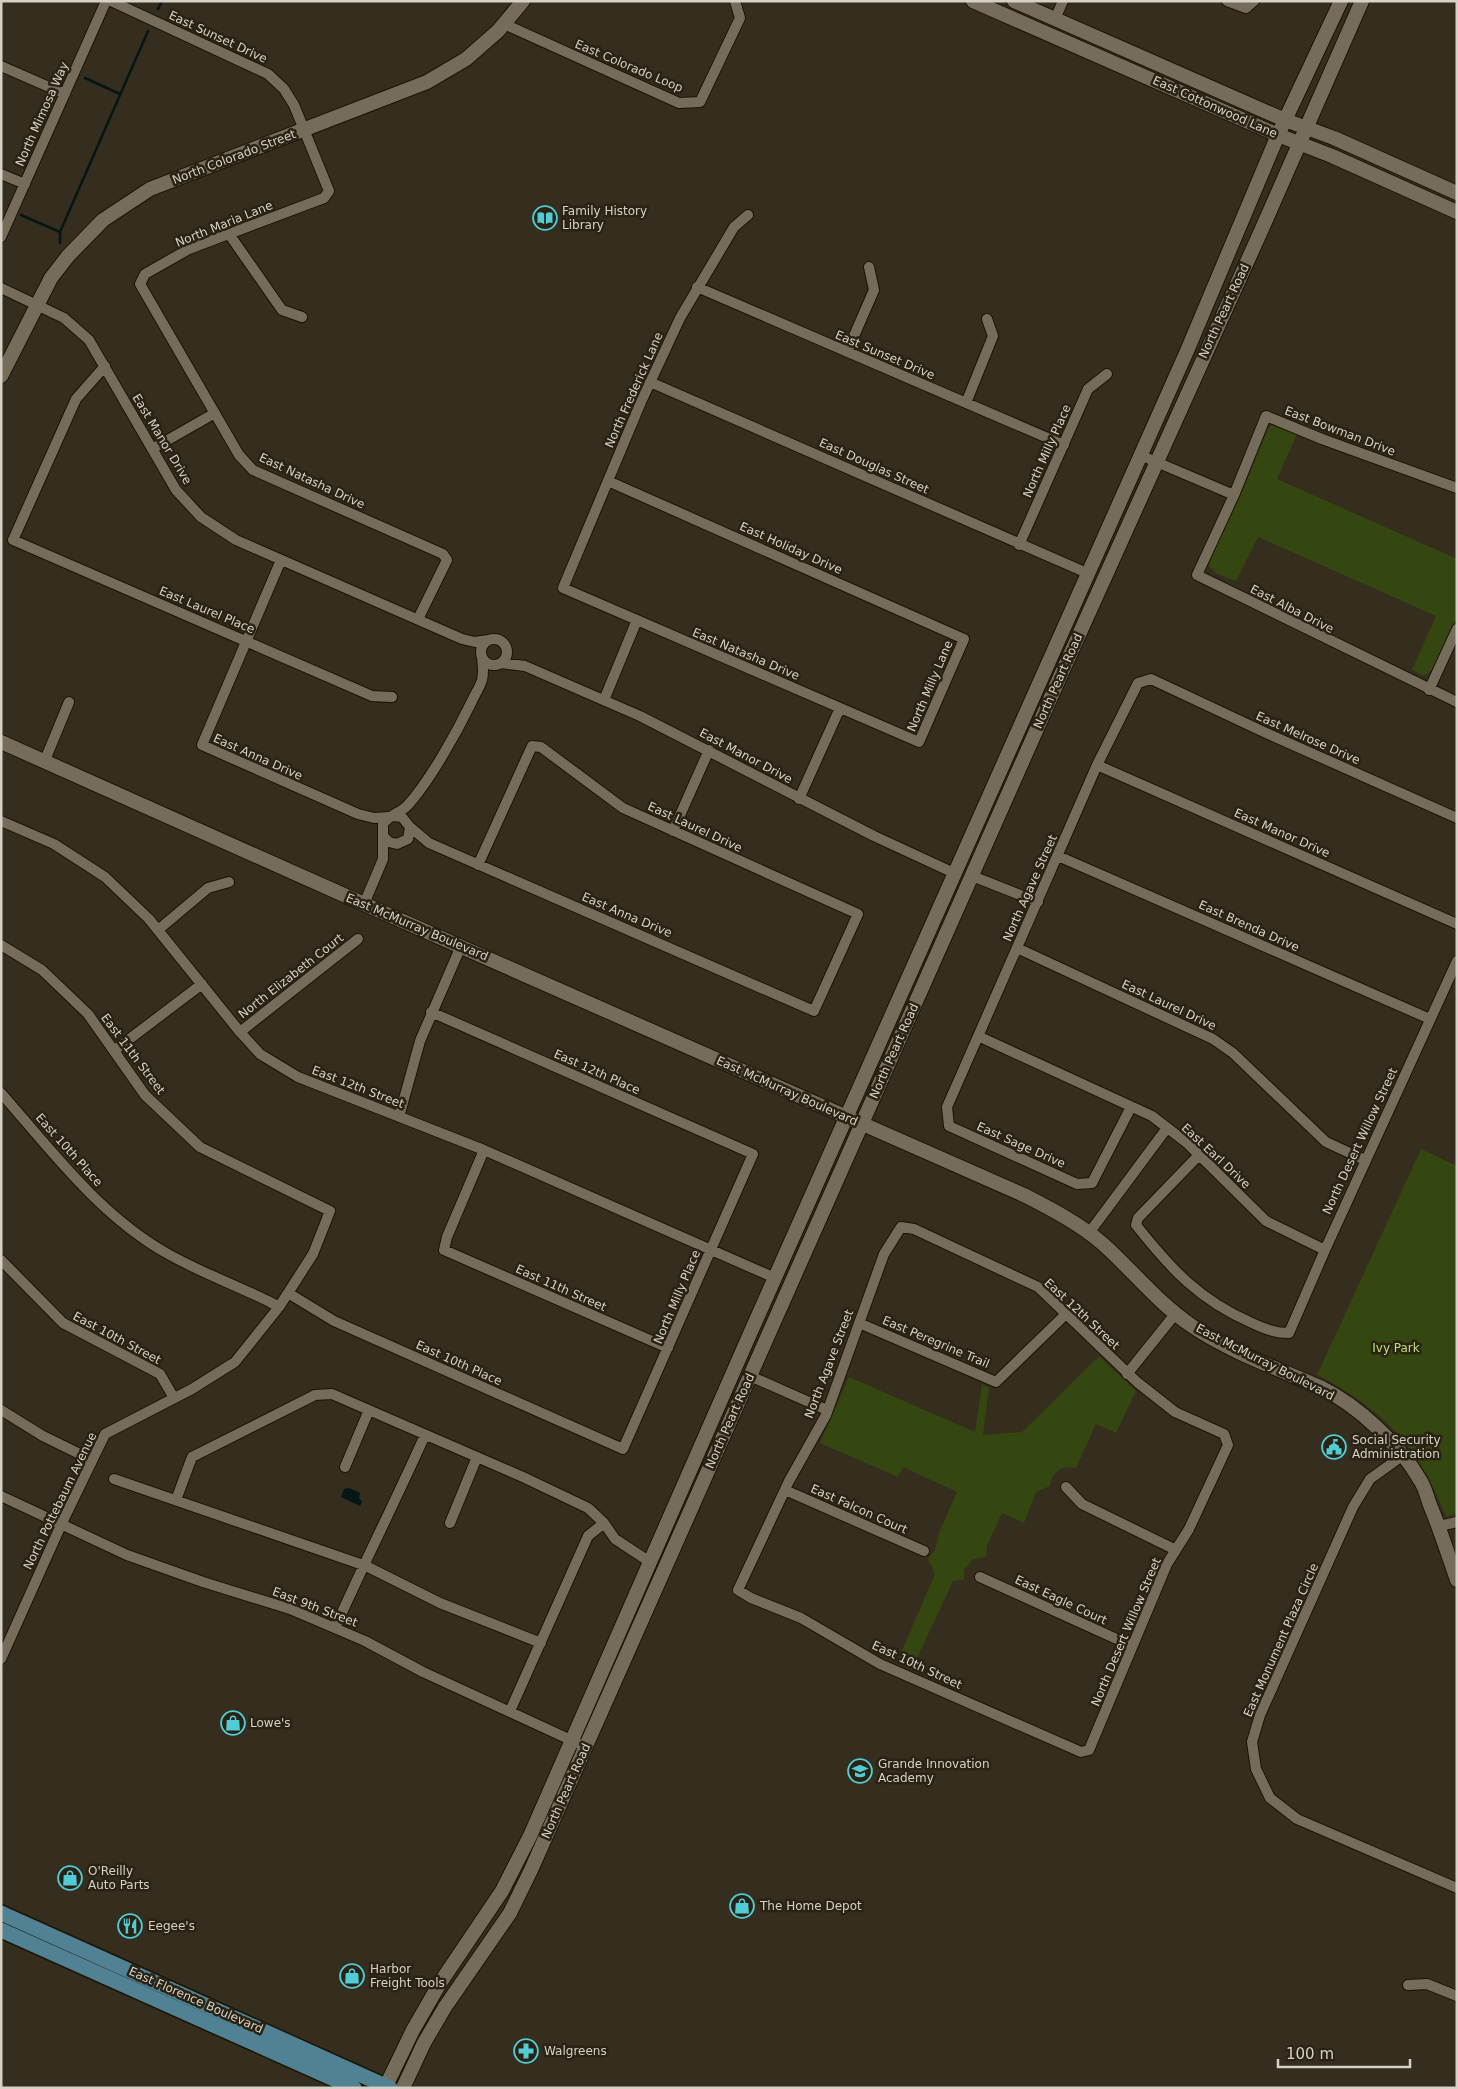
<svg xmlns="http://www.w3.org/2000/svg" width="1458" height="2089" font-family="'DejaVu Sans',sans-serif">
  <rect width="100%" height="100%" fill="#352d1d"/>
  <path fill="#354710" d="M 1276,424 L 1297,434 L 1277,479 L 1455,558 L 1457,556 C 1457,574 1458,596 1457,614 C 1455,624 1435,673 1426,675 C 1422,676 1416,672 1412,670 L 1436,616 L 1258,537 L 1236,581 C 1226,577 1208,573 1208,560 L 1240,497 L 1268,429 L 1272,425 Z
    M 1421,1149 L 1457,1166 L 1457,1513 L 1446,1517 C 1421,1449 1381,1407 1317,1375 Z
    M 1099,1356 L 1136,1391 L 1116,1433 L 1096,1424 L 1076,1468 C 1062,1465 1051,1472 1050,1486 L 1036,1492 L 1024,1523 L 1002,1513 L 987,1546 L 986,1557 L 973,1559 L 964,1570 L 964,1580 L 953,1581 L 912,1669 L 897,1662 L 935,1574 L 928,1559 L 935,1550 L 939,1533 L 957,1492 L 903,1467 L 898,1477 L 820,1443 L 849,1377 L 975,1432 L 982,1384 L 989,1388 L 983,1435 L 1022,1432 Z"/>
  <path fill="#051616" d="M 349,1488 L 360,1493 L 359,1498 L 362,1502 L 360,1506 L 341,1497 L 344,1489 Z"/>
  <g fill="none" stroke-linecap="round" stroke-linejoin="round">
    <path stroke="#051616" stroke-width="2.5" d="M 158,9 L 162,1
      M 85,78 L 120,94
      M 21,215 L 60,232
      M 60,243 L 60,232 L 148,31"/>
    <g stroke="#1c1506" stroke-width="12">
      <path id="street" d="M 111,1 L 268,74 L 284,89 L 294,105 L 329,191 L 324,198 L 189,249 L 145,274 L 140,284 L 239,455 L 253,470 L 443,554 L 447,560 L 418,619
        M 1227,1 L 1246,8 L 1254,1
        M 1055,19 L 1063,1
        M 504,24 L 679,103 L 700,102 L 740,18 L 735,1
        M 1,66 L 65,94
        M 1,174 L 25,184
        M 229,234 L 282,310 L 302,317
        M 1,237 L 106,1
        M 697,287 L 1064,445
        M 1,288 L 64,318 L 89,340 L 176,490 L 201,517 L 236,540 L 462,639 L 475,642 L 489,640
        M 847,352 L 874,290 L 869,267
        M 105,366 L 76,399 L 13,540 L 372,696 L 392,697
        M 650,382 L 1087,573
        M 966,403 L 993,336 L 987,319
        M 152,449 L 215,413
        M 1140,455 L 1234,495
        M 608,481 L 964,639 L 919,742 L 563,588 L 641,402 L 680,318 L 734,227 L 748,215
        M 1457,488 L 1322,439 L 1266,416 L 1234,495 L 1197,575 L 1457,702
        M 1019,545 L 1088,389 L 1107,374
        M 281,560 L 202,745 L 358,814 L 374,818 L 389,817
        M481 652a13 13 0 1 1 26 0a13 13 0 1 1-26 0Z
        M 501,663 L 525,666 L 640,716 L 874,836 L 954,873
        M 1429,690 L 1457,629
        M 604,700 L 637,620
        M 45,760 L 69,702
        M 1097,765 L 1457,924
        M 799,799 L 840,708
        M 394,816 L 402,817 L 410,827 L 408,839 L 397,844 L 389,842 L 383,836 L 383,824 C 389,815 400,813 407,806 C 430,781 457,732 472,701 C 475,694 480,687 482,680 C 484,672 483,665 482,657
        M 1,821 L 54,844 L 105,877 L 149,919 L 240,1032 L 260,1054 L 298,1077 L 484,1150 L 775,1278
        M 410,827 L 429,843 L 814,1011 L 858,914 L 623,808 L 541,747 L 532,746 L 478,865
        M 673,831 L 709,750
        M 1058,856 L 1430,1019
        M 972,876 L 1038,902
        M 364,904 L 383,859 L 383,836
        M 158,930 L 208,888 L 229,882
        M 1,945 L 42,970 L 88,1014 L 145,1095 L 200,1147 L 330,1211 L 313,1254 L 279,1307 L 235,1362 L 192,1389 L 105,1434 L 61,1525 L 1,1659
        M 1017,948 L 1213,1039 L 1233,1053 L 1326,1142 L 1365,1160
        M 240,1032 L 358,939
        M 978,1036 L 1152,1116 L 1187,1143 L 1266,1221 L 1325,1250
        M 115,1050 L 202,984
        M 1,1093 C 51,1150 100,1216 168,1254 C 200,1272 235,1285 268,1301 L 279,1307
        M 1131,1107 L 1092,1183 L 1077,1184 L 949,1126 L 947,1107 L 1097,765 L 1138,683 L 1151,679 L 1264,732 L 1457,818
        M 399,1117 L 420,1041 L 461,946
        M 484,1150 L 447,1237 L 444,1250 L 668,1348
        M 1199,1155 L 1138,1218 L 1136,1225 C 1171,1269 1199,1300 1252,1323 C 1265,1329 1275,1333 1289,1333 L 1325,1250 L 1457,961
        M 901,1227 L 914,1229 L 1038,1287 L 1137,1382 L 1175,1412 L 1224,1434 L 1228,1445 L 1189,1529 L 1167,1564 L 1089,1750 L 1081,1752 L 880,1664 L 801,1618 L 751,1598 L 738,1590 L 789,1481 L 826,1415 L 884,1254 Z
        M 1089,1233 L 1167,1128
        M 1,1260 L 63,1323 L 160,1374 L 174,1398
        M 288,1293 L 334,1321 L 623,1449 L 753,1154 L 431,1012
        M 859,1323 L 996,1382 L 1066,1314
        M 1127,1374 L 1176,1313
        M 750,1376 L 827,1410
        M 1,1410 L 43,1436 L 92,1460
        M 1402,1456 L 1370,1479 L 1353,1507 L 1260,1715 L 1252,1742 L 1256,1769 L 1270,1798 L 1297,1819 L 1457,1888
        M 345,1467 L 369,1410
        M 114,1479 L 366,1566 L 440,1603 L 541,1643
        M 1066,1487 L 1082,1504 L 1176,1550
        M 785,1490 L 924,1551
        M 1,1496 L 127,1555 L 203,1582 L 290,1609 L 365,1641 L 423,1672 L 586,1747
        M 176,1500 L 192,1457 L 315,1395 L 332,1394 L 523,1477 L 588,1508 L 604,1523 L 615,1539 L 650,1562
        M 450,1523 L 477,1457
        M 1439,1526 L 1457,1522
        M 980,1577 L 1132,1646
        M 335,1628 C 364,1563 396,1500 425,1435
        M 510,1711 L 588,1536 L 604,1523
        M 1408,1985 L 1427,1984 L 1457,1996"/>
    </g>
    <g stroke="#1c1506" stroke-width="16">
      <path id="secondary" d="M 973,1 L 1278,135 L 1332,156 L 1457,212
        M 1014,1 L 1285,120 L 1334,138 L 1457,193
        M 1,376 L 51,278 L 68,256 L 103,220 L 150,189 L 427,82 L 466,59 L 498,31 L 523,1
        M 1,742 L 364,904 L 1026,1196 C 1053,1210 1080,1224 1103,1244 C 1133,1271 1158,1303 1192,1326 C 1230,1352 1279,1369 1322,1388 C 1357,1405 1401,1446 1420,1480 C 1425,1487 1427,1497 1430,1505 C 1440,1529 1448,1554 1457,1580
        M 385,2088 L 413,2030 L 440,1983 L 502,1891 L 530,1836 L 749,1336 L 1187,351 L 1278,135 L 1341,1
        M 403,2088 L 424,2043 L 445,2007 L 510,1913 L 531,1870 L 1059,679 L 1261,231 L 1362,1"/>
    </g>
    <g stroke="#1c1506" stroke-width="18">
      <path id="primary" d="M 1,1913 L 390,2088
        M 1,1930 L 354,2088"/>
    </g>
    <use href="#street" stroke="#756c5b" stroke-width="10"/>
    <use href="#secondary" stroke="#756c5b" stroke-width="14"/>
    <use href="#primary" stroke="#518293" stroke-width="15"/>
  </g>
  <defs>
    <g id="library-ring" transform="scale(1.25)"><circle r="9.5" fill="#2a2314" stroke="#51ccd5" stroke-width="1.5"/><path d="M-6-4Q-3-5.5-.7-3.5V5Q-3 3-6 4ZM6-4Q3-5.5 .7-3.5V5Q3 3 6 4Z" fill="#51ccd5"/></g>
    <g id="civic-ring" transform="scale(1.25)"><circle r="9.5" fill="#2a2314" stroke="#51ccd5" stroke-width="1.5"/><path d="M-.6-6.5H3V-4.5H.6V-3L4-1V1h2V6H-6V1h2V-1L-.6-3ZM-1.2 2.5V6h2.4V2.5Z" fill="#51ccd5"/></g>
    <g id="shop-ring" transform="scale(1.25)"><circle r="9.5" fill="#2a2314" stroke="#51ccd5" stroke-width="1.5"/><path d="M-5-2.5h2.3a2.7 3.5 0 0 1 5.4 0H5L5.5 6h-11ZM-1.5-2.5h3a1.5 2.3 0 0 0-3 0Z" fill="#51ccd5"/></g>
    <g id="school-ring" transform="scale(1.25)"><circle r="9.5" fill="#2a2314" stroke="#51ccd5" stroke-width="1.5"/><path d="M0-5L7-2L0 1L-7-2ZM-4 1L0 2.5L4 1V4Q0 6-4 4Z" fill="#51ccd5"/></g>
    <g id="restaurant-ring" transform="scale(1.25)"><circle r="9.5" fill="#2a2314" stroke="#51ccd5" stroke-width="1.5"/><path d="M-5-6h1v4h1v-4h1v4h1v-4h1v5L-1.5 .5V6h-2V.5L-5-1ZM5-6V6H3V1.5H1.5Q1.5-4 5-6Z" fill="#51ccd5"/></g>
    <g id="pharmacy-ring" transform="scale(1.25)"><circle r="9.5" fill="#2a2314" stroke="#51ccd5" stroke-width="1.5"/><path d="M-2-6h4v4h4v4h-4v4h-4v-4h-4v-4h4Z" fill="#51ccd5"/></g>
  </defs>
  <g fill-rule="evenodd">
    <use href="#library-ring" x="545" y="218"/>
    <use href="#civic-ring" x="1334" y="1447"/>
    <use href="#shop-ring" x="233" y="1723"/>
    <use href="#school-ring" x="860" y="1771"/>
    <use href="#shop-ring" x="70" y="1878"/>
    <use href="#shop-ring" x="742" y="1906"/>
    <use href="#restaurant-ring" x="130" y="1926"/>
    <use href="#shop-ring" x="352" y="1976"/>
    <use href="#pharmacy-ring" x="526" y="2051"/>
  </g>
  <g text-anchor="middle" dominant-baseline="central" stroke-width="5" stroke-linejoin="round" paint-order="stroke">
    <g font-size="12" fill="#d6d1c7" stroke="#2a2314">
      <text transform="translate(218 37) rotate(25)">East Sunset Drive</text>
      <text transform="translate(629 66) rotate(23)">East Colorado Loop</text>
      <text transform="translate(1215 107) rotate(24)">East Cottonwood Lane</text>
      <text transform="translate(42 114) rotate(-66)">North Mimosa Way</text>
      <text transform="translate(234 157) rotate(-21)">North Colorado Street</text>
      <text transform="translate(224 224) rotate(-22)">North Maria Lane</text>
      <text transform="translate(1224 311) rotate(-65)">North Peart Road</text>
      <text transform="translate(885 355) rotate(23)">East Sunset Drive</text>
      <text transform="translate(634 390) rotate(-66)">North Frederick Lane</text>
      <text transform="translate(1340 431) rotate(21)">East Bowman Drive</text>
      <text transform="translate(162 439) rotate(59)">East Manor Drive</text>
      <text transform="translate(1047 451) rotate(-66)">North Milly Place</text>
      <text transform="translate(874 466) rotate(24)">East Douglas Street</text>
      <text transform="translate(312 481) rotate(25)">East Natasha Drive</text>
      <text transform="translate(791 548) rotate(24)">East Holiday Drive</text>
      <text transform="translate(1292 609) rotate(27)">East Alba Drive</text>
      <text transform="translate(207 610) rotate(23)">East Laurel Place</text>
      <text transform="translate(746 654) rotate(23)">East Natasha Drive</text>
      <text transform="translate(1058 681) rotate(-66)">North Peart Road</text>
      <text transform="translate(930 686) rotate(-67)">North Milly Lane</text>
      <text transform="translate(1308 738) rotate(24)">East Melrose Drive</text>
      <text transform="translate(746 756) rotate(28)">East Manor Drive</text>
      <text transform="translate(258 757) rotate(24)">East Anna Drive</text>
      <text transform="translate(695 827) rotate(25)">East Laurel Drive</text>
      <text transform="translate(1282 833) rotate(24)">East Manor Drive</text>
      <text transform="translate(1030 888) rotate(-66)">North Agave Street</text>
      <text transform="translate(627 915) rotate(23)">East Anna Drive</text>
      <text transform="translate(1249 926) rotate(24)">East Brenda Drive</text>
      <text transform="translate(417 927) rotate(23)">East McMurray Boulevard</text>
      <text transform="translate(291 976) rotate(-38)">North Elizabeth Court</text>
      <text transform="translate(1169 1005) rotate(25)">East Laurel Drive</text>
      <text transform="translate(894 1051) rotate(-66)">North Peart Road</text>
      <text transform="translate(133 1054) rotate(53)">East 11th Street</text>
      <text transform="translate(597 1072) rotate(24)">East 12th Place</text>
      <text transform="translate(358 1087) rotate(21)">East 12th Street</text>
      <text transform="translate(787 1091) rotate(24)">East McMurray Boulevard</text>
      <text transform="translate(1360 1141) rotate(-65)">North Desert Willow Street</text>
      <text transform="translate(1021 1145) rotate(24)">East Sage Drive</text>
      <text transform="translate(69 1150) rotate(48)">East 10th Place</text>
      <text transform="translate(1216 1156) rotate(43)">East Earl Drive</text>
      <text transform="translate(561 1288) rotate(24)">East 11th Street</text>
      <text transform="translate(677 1297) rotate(-67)">North Milly Place</text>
      <text transform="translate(1082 1314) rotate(43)">East 12th Street</text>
      <text transform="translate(117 1338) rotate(28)">East 10th Street</text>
      <text transform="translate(936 1342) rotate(23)">East Peregrine Trail</text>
      <text transform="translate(1265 1362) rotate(27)">East McMurray Boulevard</text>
      <text transform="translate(459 1363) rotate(24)">East 10th Place</text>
      <text transform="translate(829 1364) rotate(-69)">North Agave Street</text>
      <text transform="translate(730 1421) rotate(-66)">North Peart Road</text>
      <text transform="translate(60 1501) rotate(-64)">North Pottebaum Avenue</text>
      <text transform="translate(859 1509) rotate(24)">East Falcon Court</text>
      <text transform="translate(1061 1600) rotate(25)">East Eagle Court</text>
      <text transform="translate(315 1607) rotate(21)">East 9th Street</text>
      <text transform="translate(1126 1632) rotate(-67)">North Desert Willow Street</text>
      <text transform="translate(1281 1640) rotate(-66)">East Monument Plaza Circle</text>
      <text transform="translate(917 1665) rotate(25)">East 10th Street</text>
      <text transform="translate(566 1791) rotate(-66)">North Peart Road</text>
      <text transform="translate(196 2000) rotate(24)">East Florence Boulevard</text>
    </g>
    <g font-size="12" fill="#d6d1c7" stroke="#2a2314" text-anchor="start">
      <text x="562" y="211">Family History<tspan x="562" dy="14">Library</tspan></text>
      <text x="1352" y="1440">Social Security<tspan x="1352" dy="14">Administration</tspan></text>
      <text x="250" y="1723">Lowe's</text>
      <text x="878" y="1764">Grande Innovation<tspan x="878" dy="14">Academy</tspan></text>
      <text x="88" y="1871">O'Reilly<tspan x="88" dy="14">Auto Parts</tspan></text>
      <text x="760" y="1906">The Home Depot</text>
      <text x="148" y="1926">Eegee's</text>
      <text x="370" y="1969">Harbor<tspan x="370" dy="14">Freight Tools</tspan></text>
      <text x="544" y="2051">Walgreens</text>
    </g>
    <g font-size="12" fill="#b9e173" stroke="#2a2314">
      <text x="1396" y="1348">Ivy Park</text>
    </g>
  </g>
  <rect width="1458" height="2089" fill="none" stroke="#d6d1c7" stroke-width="5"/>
  <path d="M1278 2059v8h132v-8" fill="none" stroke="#d6d1c7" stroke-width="2.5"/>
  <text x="1286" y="2059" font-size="15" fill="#d6d1c7" stroke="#2a2314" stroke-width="4" paint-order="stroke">100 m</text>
</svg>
